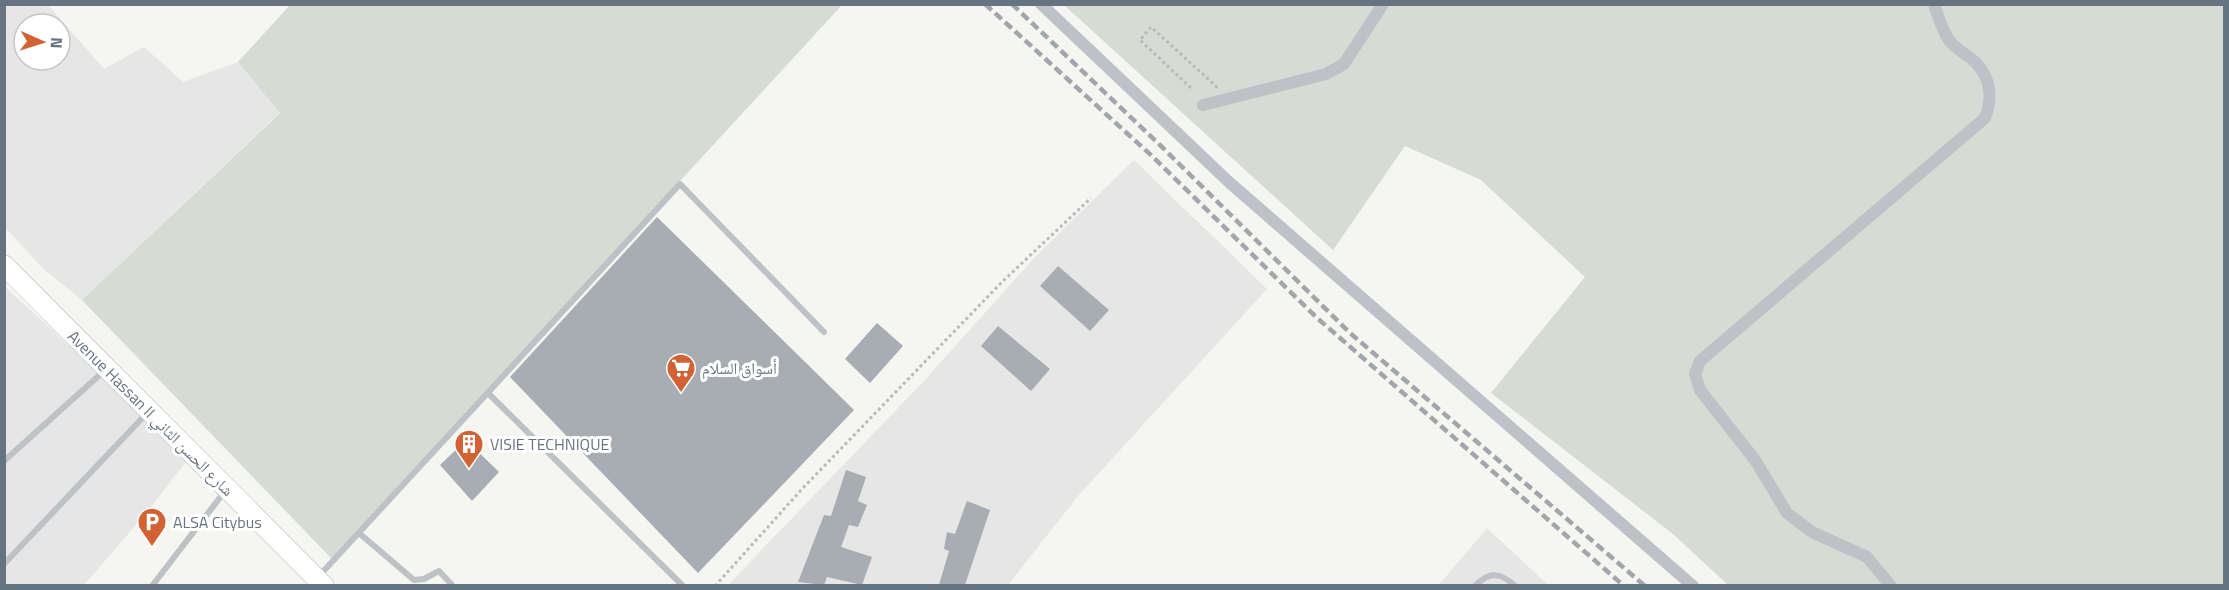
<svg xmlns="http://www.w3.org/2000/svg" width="2229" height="590" font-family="'Titillium Web','Noto Naskh Arabic',sans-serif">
  <rect width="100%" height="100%" fill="#f5f5f1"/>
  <path fill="#e5e6e5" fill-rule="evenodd" d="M 5,5 L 48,5 L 104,69 L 144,47 L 183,82 L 238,62 L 280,112 L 82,300 L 46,271 L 5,228 ZM 24,24 L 60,24 L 60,60 L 24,60 Z
    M 1134,160 L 1267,289 L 1078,496 L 1008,585 L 727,586 L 922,383 L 1035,257 Z
    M 4,286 L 129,400 L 187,460 L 148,511 L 84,585 L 5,585 Z
    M 1487,528 L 1548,585 L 1438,586 Z"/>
  <path fill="#d6dbd3" d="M 290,5 L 842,5 L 332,559 L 82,300 L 280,113 L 238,62 Z
    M 1064,5 L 2224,5 L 2224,585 L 1728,585 L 1673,534 L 1491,393 L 1585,277 L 1481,180 L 1405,146 L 1333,250 Z"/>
  <path fill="#a7adb3" d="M 657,217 L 854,410 L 698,573 L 510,377 Z
    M 1058,266 L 1109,310 L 1090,331 L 1040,286 Z
    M 877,323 L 903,346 L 870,383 L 845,359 Z
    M 998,326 L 1050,369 L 1031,391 L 981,346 Z
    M 466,440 L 499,472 L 472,501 L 440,465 Z
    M 846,470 L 866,477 L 858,501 L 867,505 L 858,527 L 849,525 L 841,547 L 872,557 L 862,585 L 827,577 L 824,585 L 798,582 L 824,515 L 831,516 Z
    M 967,501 L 990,510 L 965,585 L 939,585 L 949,551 L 944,549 L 947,532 L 955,534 Z"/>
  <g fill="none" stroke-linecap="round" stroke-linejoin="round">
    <g stroke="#b2b5b9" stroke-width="21">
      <path id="primary" d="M 4,265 L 324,586"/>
    </g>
    <path stroke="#b8babd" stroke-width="3" stroke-dasharray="3 3" stroke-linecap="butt" d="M 1191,88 L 1140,40 L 1151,27 L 1218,88
      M 715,586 L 802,489 L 1002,282 L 1091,198"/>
    <path stroke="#bec1c5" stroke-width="6" d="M 488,393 L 683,586
      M 4,461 L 104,371
      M 359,533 L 414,580 L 424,579 L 439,571 L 453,586
      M 4,564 L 148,412
      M 319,576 L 680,184 L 824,332
      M 152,586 L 225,491
      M 1475,586 C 1490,571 1500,572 1515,586"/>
    <path stroke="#bec1c5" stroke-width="12" d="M 1041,4 L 1230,183 L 1693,586
      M 1203,105 L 1326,74 L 1344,64 L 1383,4
      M 1891,586 L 1867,557 L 1812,532 L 1787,513 L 1755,460 L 1700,390 L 1695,374 L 1700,361 L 1985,118 C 1992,99 1992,81 1977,64 C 1969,55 1957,51 1949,40 C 1942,30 1938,16 1934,4"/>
    <use href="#primary" stroke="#fff" stroke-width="20"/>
    <path stroke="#a2a6ab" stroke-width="4.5" stroke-dasharray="9 4.5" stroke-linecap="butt" d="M 985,4 L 1152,156 L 1316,317 L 1624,586
      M 1012,4 L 1162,147 L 1350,333 L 1645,586"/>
  </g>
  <defs>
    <g id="supermarket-pin" transform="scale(1.5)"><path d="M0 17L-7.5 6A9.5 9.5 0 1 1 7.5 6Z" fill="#d26234" stroke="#fff"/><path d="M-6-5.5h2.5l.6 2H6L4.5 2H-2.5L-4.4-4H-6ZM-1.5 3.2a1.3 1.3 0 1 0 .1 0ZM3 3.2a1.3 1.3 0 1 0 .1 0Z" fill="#fff"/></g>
    <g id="building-pin" transform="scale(1.5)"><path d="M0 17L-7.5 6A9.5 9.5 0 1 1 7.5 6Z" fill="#d26234" stroke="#fff"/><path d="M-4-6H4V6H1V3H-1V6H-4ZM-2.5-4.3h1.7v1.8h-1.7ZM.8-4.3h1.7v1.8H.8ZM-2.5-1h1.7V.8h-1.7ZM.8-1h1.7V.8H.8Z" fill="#fff"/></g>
    <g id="parking-pin" transform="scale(1.5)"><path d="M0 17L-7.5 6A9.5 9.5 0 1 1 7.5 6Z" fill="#d26234" stroke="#fff"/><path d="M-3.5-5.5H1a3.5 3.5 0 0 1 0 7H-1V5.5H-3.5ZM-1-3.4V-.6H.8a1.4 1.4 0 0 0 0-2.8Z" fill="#fff"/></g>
  </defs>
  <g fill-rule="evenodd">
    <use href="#supermarket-pin" x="681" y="368"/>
    <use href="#building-pin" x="469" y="444"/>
    <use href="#parking-pin" x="152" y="522"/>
  </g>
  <g text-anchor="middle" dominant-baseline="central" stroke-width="6" stroke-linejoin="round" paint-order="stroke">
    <g font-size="16" fill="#667380" stroke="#fff" text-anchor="start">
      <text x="702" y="368">أسواق السلام</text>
      <text x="490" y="444">VISIE TECHNIQUE</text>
      <text x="173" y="522">ALSA Citybus</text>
    </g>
    <g font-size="16" fill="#667380" stroke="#fff">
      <text transform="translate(151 413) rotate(45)">Avenue Hassan II شارع الحسن الثاني</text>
    </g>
  </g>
  <rect width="2229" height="590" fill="none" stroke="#667380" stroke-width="12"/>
  <g transform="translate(42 42) rotate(93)"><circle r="28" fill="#ffffff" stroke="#c2c7cc" stroke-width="1.5"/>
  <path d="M0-4.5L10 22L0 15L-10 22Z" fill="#d26234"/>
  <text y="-9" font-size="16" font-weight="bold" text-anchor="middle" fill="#667380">N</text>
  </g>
</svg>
